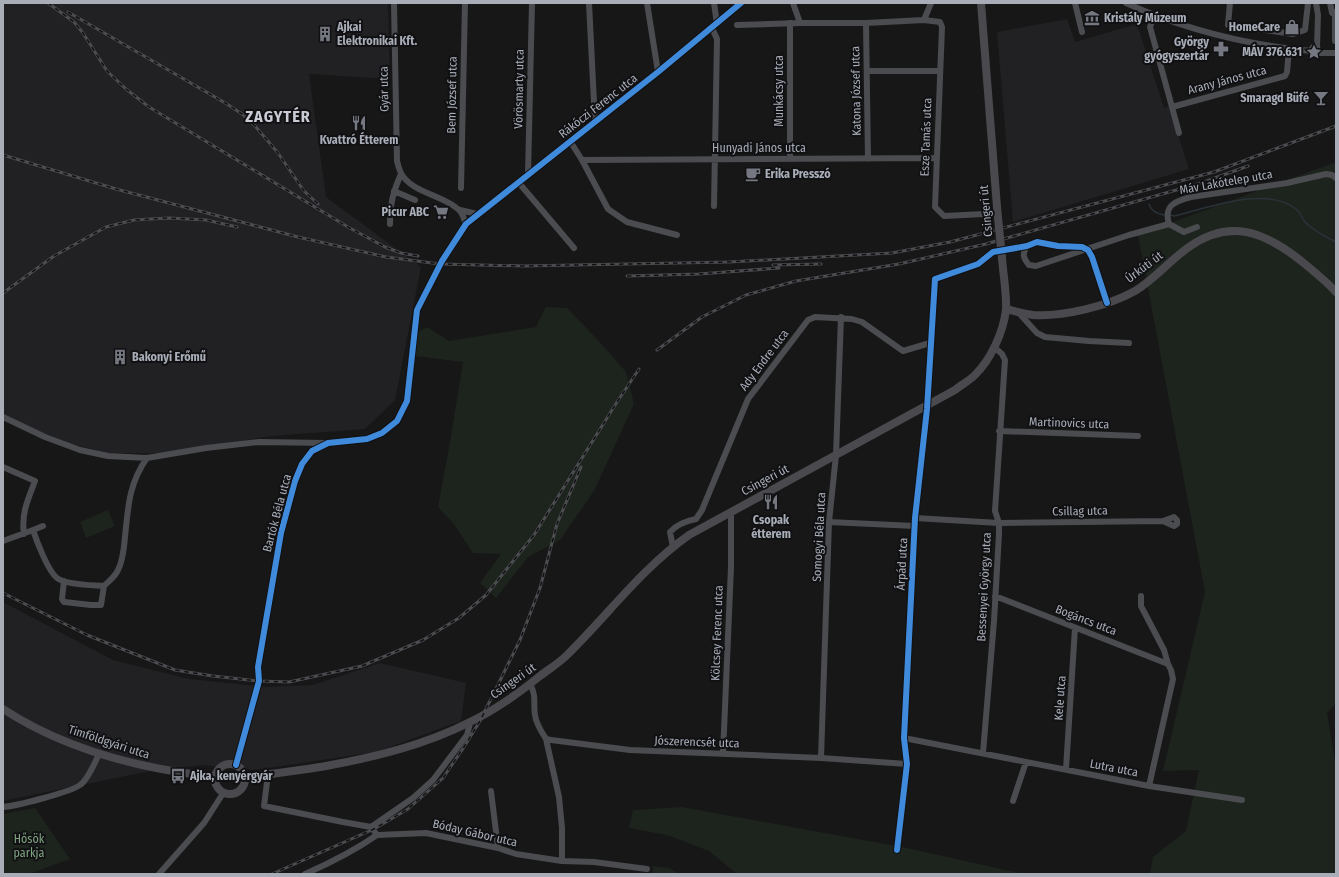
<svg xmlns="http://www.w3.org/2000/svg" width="1339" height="877" font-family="'Fira Sans Condensed',sans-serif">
  <rect width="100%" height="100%" fill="#171717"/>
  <path fill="#212123" d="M 3,3 L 388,3 L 390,79 L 309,74 L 326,197 L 421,267 L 395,400 L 365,429 L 271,436 L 167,453 L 106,453 L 57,440 L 3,415 Z
    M 1067,19 L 1075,42 L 1137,24 L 1164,108 L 1169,106 L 1189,169 L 1013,222 L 997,32 Z
    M 3,602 L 113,660 L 189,679 L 265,687 L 313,685 L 380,663 L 466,683 L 461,721 L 376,752 L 254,770 L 201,765 L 145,772 L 3,801 Z"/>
  <path fill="#1d241e" d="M 1336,162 L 1336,703 L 1327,713 L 1336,767 L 1336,874 L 1150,874 L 1153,857 L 1186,831 L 1199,770 L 1163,771 L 1205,592 L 1138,235 Z
    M 546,307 L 567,308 L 598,340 L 626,372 L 634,404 L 594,491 L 560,540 L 528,557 L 496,598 L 480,583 L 501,554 L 473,553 L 454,524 L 438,507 L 450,442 L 463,362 L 415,356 L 418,332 L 427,327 L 449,341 L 536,327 Z
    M 108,510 L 115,526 L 86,538 L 80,522 Z
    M 682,807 L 907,848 L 1024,874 L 737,874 L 709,851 L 667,835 L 629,828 L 633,810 Z
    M 35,808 L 70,859 L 29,874 L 3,874 L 3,814 Z
    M 653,866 L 669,868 L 679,874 L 653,874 Z"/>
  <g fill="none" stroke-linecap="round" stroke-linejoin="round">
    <path stroke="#2a3239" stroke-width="1.5" d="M 1149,204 C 1151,211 1158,214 1164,215
      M 1170,215 L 1174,216 C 1208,208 1265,185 1296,209 C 1300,212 1302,218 1305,222 C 1313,231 1325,236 1336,242"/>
    <path stroke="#4b4c50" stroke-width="6" d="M 394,3 L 397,161 C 398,165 399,169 401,173 C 411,193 444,195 459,210 C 463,213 464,220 466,224
      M 589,3 L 595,122
      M 647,3 L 658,72
      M 714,3 L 717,24
      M 793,3 L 800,23 L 866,23 L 924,20 L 940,22 L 942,27 L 935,207 L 944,216 L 984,214
      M 1075,3 L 1082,32
      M 1126,3 C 1183,29 1248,45 1311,51 L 1313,47 L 1317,47
      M 1230,3 L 1228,25 L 1293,34 L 1305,30 L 1308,3
      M 1316,3 L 1318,15 L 1317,47 L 1319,53
      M 1330,3 L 1332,13 L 1336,12
      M 1154,15 L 1150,27 L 1172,107 L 1285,76 L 1287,72 L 1289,49
      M 924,20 L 931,3
      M 790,23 L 790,159
      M 866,23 L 868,159
      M 737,25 L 800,23
      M 712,28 L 717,39 L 714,206
      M 1335,41 L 1335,12
      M 1319,53 L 1336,53
      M 867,71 L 940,71
      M 1172,107 L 1179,133
      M 570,141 L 582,160 L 937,158
      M 582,160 L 608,209 L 627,222 L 677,235
      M 528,175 L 532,3
      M 519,183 L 574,248
      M 461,188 L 465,3
      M 394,191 L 415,200
      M 460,210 L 477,214
      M 390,224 C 390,204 393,192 401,174
      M 1197,227 L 1184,232 L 1169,224 C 1163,205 1176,201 1191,197 L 1287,183 L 1326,174 L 1332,175 L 1336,178
      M 1027,246 C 1022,254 1023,258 1029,265 L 1036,266 L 1129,235 L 1169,224
      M 1018,312 L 1037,333 L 1045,337 L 1089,341 L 1129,343
      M 3,417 L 45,437 L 80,450 L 108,456 L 147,458 L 206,448 L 259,442 L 326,443
      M 999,431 L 1138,436
      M 3,467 L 35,481 C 28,499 21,514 24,534
      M 915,518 L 999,523 L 1163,521 L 1174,517 L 1177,520 L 1177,524 L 1174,526 L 1163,521
      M 829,522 L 915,526
      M 33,530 L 43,526
      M 3,541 L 33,530 C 37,542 48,571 57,578 C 66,585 92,585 104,586 C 109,581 115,577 118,570 C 123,561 124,548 125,537 C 128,507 129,483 147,458
      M 673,547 L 670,532 C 677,524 686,521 696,519 L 702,510 L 748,399 L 808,320 L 815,317 L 852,319 L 862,322 L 903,351 L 930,343
      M 64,581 L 62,599 L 64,602 L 91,605 L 101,605 L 104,586
      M 995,596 L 1168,664 L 1171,670 L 1173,679 L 1149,786
      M 1141,596 L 1141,606 L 1164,650 L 1168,664
      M 530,684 C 537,696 533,704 535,715 C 536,724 541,731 546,739 L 551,740 L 630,750 L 821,758 L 907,764
      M 904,738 L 1149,786 L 1242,800
      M 546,739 L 559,797 L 562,828 L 562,861
      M 983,753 L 994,621 L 999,534 L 999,523 L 995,511 L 1005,360 L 1002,354 L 994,347
      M 723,754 L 731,567 L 731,512
      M 821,758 L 829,522 L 836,455 L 841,317
      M 236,765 L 259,681 L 258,667 L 281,533 L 295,481 L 302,464 L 312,451 L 328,443 L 367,439 L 382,433 L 397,421 L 407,401 L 417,310 L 442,261 L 466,224 L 658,72 L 741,3
      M 1066,769 L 1075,628
      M 268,774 L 264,806 L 343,822 L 371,827 L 377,835 L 426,833 L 498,848 L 516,854 L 562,861 L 594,862 L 647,869
      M 491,791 L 498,848
      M 1013,801 L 1026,762
      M 3,807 C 16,806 71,792 80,785 C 88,780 95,762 99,754
      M 371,827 L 413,798 L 433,780 L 467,735 L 470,723
      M 897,850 L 907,764 L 904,738 L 915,518 L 927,409 L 935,279 L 978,264 L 993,252 L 1027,246 L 1037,242 L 1058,246 L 1082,247 L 1088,250 L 1092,257 L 1107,303
      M 159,874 L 204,823 L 222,795 L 225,793
      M 305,874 C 330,863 354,851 377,835"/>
    <path stroke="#4a4a4e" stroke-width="8" d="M 981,3 L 997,207
      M 1006,309 C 1014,311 1024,314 1033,315 C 1063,317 1108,306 1135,291 C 1155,279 1170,260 1189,247 C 1230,218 1264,232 1300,260 C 1312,270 1325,280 1336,292
      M 3,709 C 66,750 141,769 215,777
      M215 779a15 15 0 1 1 30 0a15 15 0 1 1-30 0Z
      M 245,778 C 272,773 299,771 326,766 C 375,757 425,745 470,722 C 495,710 519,693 540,676 C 549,669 559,663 566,656 C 608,615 641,569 689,535 L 955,390 C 961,385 969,381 975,375 C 991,359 1003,333 1006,310 C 1007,295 1003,273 1002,258"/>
    <g stroke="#4b4c4f" stroke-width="3">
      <path id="rail" d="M 48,3 L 74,22 L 83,33 L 107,71 L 126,89 L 149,107 L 348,227 L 385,247 L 401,253 L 418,256
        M 68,12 L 227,104 L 242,114 L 256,127 L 278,153 L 304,191 L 318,204
        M 3,155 L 116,189 L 298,237 L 386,257 L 440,264 L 524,266 L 729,262 L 892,253 L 950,242 L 1214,172 L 1336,126
        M 773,265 L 821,264
        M 627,276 L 699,274 L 779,268
        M 3,293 L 54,256 L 106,227 L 134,220 L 169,218 L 206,220 L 237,227
        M 657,350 L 702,317 L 746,295 L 796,281 L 899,264 L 986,244 L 1201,183 L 1248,166
        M 3,593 L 87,635 L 175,670 L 213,676 L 259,681 L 289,682 L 362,666 L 423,640 L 459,618 L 486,595 L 534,535 L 617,402 L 639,369
        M 272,874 L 374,829 L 408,809 L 443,778 L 464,747 L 480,721 L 520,640 L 540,588 L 557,524 L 581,467"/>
    </g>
    <use href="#rail" stroke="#111113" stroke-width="1.5" stroke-dasharray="4.5" stroke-linecap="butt"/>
    <path stroke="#4a4a4e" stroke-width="8" d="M 997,207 L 1002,258"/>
    <g stroke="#111113" stroke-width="8">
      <path id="cycleway" d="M 236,765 L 259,681 L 258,667 L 281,533 L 295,481 L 302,464 L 312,451 L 328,443 L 367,439 L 382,433 L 397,421 L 407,401 L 417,310 L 442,261 L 466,224 L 658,72 L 741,3
        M 897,850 L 907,764 L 904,738 L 915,518 L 927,409 L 935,279 L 978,264 L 993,252 L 1027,246 L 1037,242 L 1058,246 L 1082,247 L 1088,250 L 1092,257 L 1107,303"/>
    </g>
    <use href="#cycleway" stroke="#408adc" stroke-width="6"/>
  </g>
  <defs>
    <g id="museum-bare" transform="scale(1.2)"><path d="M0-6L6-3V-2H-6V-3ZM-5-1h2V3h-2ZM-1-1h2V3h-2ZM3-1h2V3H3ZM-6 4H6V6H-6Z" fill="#757880" stroke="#111113" stroke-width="2.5" paint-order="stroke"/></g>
    <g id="shop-bare" transform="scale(1.2)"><path d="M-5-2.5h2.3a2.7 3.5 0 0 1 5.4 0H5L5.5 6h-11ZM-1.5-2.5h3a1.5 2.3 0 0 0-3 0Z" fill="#757880" stroke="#111113" stroke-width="2.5" paint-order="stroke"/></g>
    <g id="building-bare" transform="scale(1.2)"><path d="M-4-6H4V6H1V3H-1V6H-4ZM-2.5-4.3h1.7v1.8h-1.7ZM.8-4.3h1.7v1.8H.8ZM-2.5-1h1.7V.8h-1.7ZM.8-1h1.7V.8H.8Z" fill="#757880" stroke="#111113" stroke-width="2.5" paint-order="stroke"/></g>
    <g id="pharmacy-bare" transform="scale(1.2)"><path d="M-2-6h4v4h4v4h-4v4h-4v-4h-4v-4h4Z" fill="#757880" stroke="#111113" stroke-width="2.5" paint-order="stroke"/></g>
    <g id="sight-bare" transform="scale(1.2)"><path d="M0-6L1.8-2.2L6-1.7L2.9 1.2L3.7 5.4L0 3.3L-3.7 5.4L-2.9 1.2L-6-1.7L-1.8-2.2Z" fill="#757880" stroke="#111113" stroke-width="2.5" paint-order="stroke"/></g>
    <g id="bar-bare" transform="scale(1.2)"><path d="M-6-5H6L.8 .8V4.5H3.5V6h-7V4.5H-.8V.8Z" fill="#757880" stroke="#111113" stroke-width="2.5" paint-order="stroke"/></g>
    <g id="restaurant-bare" transform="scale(1.2)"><path d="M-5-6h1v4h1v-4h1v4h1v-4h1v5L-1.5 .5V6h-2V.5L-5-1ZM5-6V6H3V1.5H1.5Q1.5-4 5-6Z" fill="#757880" stroke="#111113" stroke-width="2.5" paint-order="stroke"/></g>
    <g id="cafe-bare" transform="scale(1.2)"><path d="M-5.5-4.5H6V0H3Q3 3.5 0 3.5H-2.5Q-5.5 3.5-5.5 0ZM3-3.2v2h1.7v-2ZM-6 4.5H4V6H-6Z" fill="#757880" stroke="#111113" stroke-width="2.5" paint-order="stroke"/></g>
    <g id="supermarket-bare" transform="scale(1.2)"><path d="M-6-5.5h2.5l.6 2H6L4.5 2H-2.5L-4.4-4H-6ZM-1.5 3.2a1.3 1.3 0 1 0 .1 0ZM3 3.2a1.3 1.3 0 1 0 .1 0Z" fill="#757880" stroke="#111113" stroke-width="2.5" paint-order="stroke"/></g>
    <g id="bus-bare" transform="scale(1.2)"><path d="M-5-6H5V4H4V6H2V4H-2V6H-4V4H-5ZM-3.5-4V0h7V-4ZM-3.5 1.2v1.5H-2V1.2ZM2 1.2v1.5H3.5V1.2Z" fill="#757880" stroke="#111113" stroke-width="2.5" paint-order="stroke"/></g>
  </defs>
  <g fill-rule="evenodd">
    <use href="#museum-bare" x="1092" y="18"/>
    <use href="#shop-bare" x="1292" y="27"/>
    <use href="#building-bare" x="325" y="34"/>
    <use href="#pharmacy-bare" x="1221" y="49"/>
    <use href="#sight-bare" x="1314" y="52"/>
    <use href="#bar-bare" x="1321" y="98"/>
    <use href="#restaurant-bare" x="359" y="123"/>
    <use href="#cafe-bare" x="753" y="174"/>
    <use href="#supermarket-bare" x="441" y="212"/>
    <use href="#building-bare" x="120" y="357"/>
    <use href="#restaurant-bare" x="771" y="502"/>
    <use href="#bus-bare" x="178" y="776"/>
  </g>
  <g text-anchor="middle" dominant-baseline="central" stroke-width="4" stroke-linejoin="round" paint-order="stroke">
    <g font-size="12" font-weight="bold" fill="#a8adb8" stroke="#111113" text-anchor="start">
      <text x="1104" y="18">Kristály Múzeum</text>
      <text x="337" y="27">Ajkai<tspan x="337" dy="14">Elektronikai Kft.</tspan></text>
      <text x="1280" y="27" text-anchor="end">HomeCare</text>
      <text x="1209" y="42" text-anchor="end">György<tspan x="1209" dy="14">gyógyszertár</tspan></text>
      <text x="1302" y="52" text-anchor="end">MÁV 376.631</text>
      <text x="1309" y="98" text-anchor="end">Smaragd Büfé</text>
      <text x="359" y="140" text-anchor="middle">Kvattró Étterem</text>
      <text x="765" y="174">Erika Presszó</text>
      <text x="429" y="212" text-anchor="end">Picur ABC</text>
      <text x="132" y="357">Bakonyi Erőmű</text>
      <text x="771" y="520" text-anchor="middle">Csopak<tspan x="771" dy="14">étterem</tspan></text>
      <text x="190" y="776">Ajka, kenyérgyár</text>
    </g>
    <g font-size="12" fill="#a8adb8" stroke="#111113">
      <text transform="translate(1227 80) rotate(-15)">Arany János utca</text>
      <text transform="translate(384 89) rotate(-91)">Gyár utca</text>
      <text transform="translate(519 89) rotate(-89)">Vörösmarty utca</text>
      <text transform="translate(779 91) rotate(-90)">Munkácsy utca</text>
      <text transform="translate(856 91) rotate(-91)">Katona József utca</text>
      <text transform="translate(452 95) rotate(-89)">Bem József utca</text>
      <text transform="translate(598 106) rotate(-38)">Rákóczi Ferenc utca</text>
      <text transform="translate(926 137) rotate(-88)">Esze Tamás utca</text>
      <text x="759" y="148">Hunyadi János utca</text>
      <text transform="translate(1226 182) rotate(-10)">Máv Lakótelep utca</text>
      <text transform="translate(986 211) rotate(-95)">Csingeri út</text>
      <text transform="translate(1144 267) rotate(-37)">Úrkúti út</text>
      <text transform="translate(764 360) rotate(-53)">Ady Endre utca</text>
      <text transform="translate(1069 423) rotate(2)">Martinovics utca</text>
      <text transform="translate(765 480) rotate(-28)">Csingeri út</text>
      <text transform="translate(1080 511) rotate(-1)">Csillag utca</text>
      <text transform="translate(277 513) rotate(-75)">Bartók Béla utca</text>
      <text transform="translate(819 537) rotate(-87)">Somogyi Béla utca</text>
      <text transform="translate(902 564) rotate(-87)">Árpád utca</text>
      <text transform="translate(984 587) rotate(-87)">Bessenyei György utca</text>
      <text transform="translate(1086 620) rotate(21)">Bogáncs utca</text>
      <text transform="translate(717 633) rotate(-88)">Kölcsey Ferenc utca</text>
      <text transform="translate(513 681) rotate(-35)">Csingeri út</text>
      <text transform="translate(1060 698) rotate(-86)">Kele utca</text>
      <text transform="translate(109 742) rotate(18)">Timföldgyári utca</text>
      <text transform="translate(697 742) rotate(2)">Jószerencsét utca</text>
      <text transform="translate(1114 768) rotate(11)">Lutra utca</text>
      <text transform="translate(475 833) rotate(13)">Bóday Gábor utca</text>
    </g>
    <g font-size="12" fill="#7fa381" stroke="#111113">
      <text x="29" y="839">Hősök<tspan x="29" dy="14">parkja</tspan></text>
    </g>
    <g font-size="16" font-weight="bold" letter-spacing="1" fill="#c9ccd4" stroke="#111113">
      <text x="278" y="116">ZAGYTÉR</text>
    </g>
  </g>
  <rect width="1339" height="877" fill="none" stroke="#a8adb8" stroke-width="8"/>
</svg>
